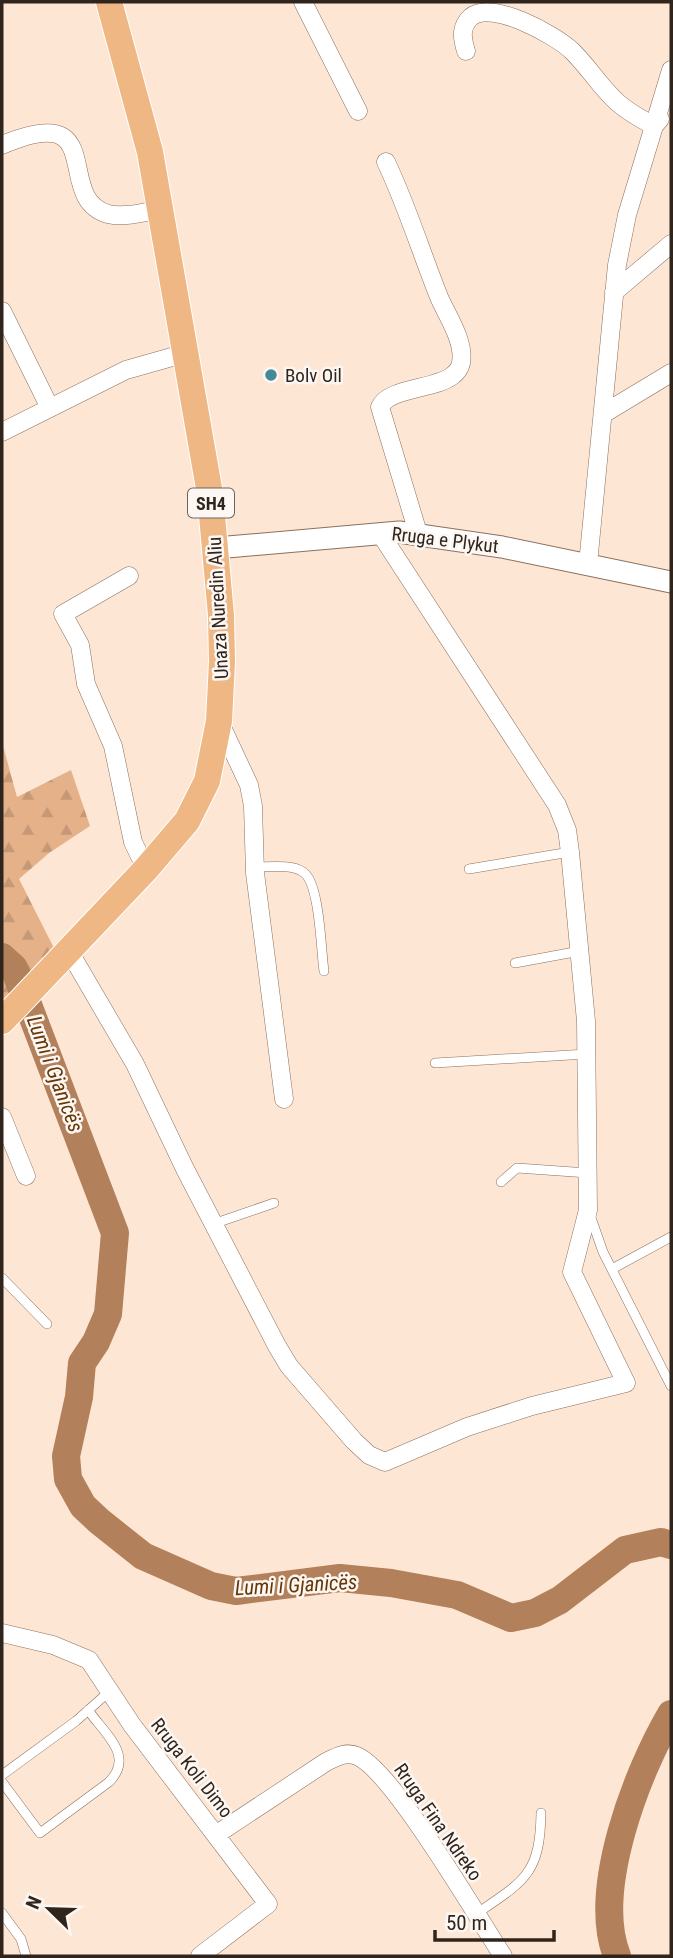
<svg xmlns="http://www.w3.org/2000/svg" width="673" height="1958" font-family="'Roboto Condensed',sans-serif">
  <defs>
    <pattern id="forest-firs" width="22" height="20" patternUnits="userSpaceOnUse" patternTransform="scale(1.75)"><rect width="22" height="20" fill="#e5b189"/><path d="M5 1l3.5 6h-7zM16 11l3.5 6h-7z" fill="#c59876"/></pattern>
  </defs>
  <rect width="100%" height="100%" fill="#fee6d4"/>
  <path fill="url(#forest-firs)" d="M 2,742 L 17,797 L 71,770 L 90,826 L 49,853 L 19,879 L 56,952 L 2,1000 Z"/>
  <g fill="none" stroke-linecap="round" stroke-linejoin="round">
    <path stroke="#b2805a" stroke-width="28" d="M 2,957 L 14,968 L 115,1233 L 108,1314 L 96,1342 L 82,1363 L 79,1397 L 66,1456 L 68,1479 L 83,1506 L 99,1521 L 143,1556 L 211,1586 L 236,1591 L 340,1578 L 391,1583 L 457,1595 L 511,1618 L 535,1613 L 560,1600 L 625,1550 L 661,1542 L 671,1545
      M 617,1956 C 591,1890 637,1772 671,1714"/>
    <g stroke="#8b705d" stroke-width="10">
      <path id="service" d="M 255,867 C 269,867 292,864 303,872 C 320,882 321,952 324,971
        M 469,869 L 570,852
        M 515,963 L 580,951
        M 435,1063 L 587,1054
        M 501,1182 L 517,1168 L 588,1173
        M 590,1215 L 603,1252 L 671,1386
        M 213,1224 L 274,1203
        M 612,1269 L 671,1237
        M 2,1278 L 47,1324
        M 2,1775 L 76,1721 L 111,1690
        M 2,1782 L 40,1833 L 109,1782 C 135,1756 105,1734 88,1710
        M 2,1913 L 21,1939 L 26,1956
        M 476,1914 C 524,1881 540,1875 541,1813"/>
    </g>
    <g stroke="#8b705d" stroke-width="19">
      <path id="minor" d="M 303,2 L 358,111
        M 466,51 C 462,38 460,27 471,17 C 492,0 553,34 571,50 C 588,66 600,87 617,102 C 628,112 641,119 654,126 L 660,119
        M 2,145 C 111,99 52,198 108,214 C 124,218 145,212 162,209
        M 386,162 C 407,206 421,252 439,297 C 447,316 465,341 461,363 C 460,368 456,373 452,376 C 435,389 388,388 380,407 L 418,533
        M 614,292 L 671,244
        M 2,311 L 49,406
        M 603,414 L 671,373
        M 2,432 L 126,370 L 186,353
        M 588,564 L 617,265 L 627,215 L 671,70
        M 129,576 L 63,614 L 80,645 L 86,684 L 113,746 L 133,842 L 146,869
        M 219,721 L 249,785 L 253,806 L 255,873 L 284,1099
        M 69,951 L 135,1064 L 185,1169 L 277,1346 L 289,1366 L 354,1441 L 369,1455 L 385,1462 L 467,1427 L 532,1406 L 626,1383 L 572,1272 L 588,1210 L 586,1021 L 570,852 L 567,830 L 557,805 L 380,533
        M 2,1117 L 26,1176
        M 2,1633 L 53,1645 L 89,1660 L 132,1725 L 268,1904 L 200,1956
        M 217,1834 L 326,1762 C 336,1757 346,1751 357,1756 C 392,1770 478,1918 503,1956"/>
    </g>
    <g stroke="#8b705d" stroke-width="23">
      <path id="tertiary" d="M 216,548 L 399,532 L 502,547 L 671,582"/>
    </g>
    <g stroke="#fff" stroke-width="28">
      <path id="primary" d="M 2,1021 L 146,869 L 187,821 L 207,781 L 219,721 L 222,662 L 221,615 L 210,494 L 150,152 L 109,2"/>
    </g>
    <use href="#service" stroke="#fff" stroke-width="9"/>
    <use href="#minor" stroke="#fff" stroke-width="18"/>
    <use href="#tertiary" stroke="#fff" stroke-width="21"/>
    <use href="#primary" stroke="#efb783" stroke-width="26"/>
  </g>
  <circle fill="#448a96" stroke="#fdf7f3" stroke-width="2.5" cx="271" cy="375" r="7"/>
  <g text-anchor="middle" dominant-baseline="central" stroke-width="5" stroke-linejoin="round" paint-order="stroke">
    <rect fill="#fdf7f3" stroke="#6e645d" stroke-width="2" x="188" y="488.5" width="46" height="29" rx="5"/>
    <g font-size="18" font-weight="bold" fill="#30251d">
      <text x="211" y="503">SH4</text>
    </g>
    <g font-size="19" fill="#30251d" stroke="#fdf7f3" text-anchor="start">
      <text x="285" y="375">Bolv Oil</text>
    </g>
    <g font-size="19" fill="#30251d" stroke="#fdf7f3">
      <text transform="translate(445 540) rotate(7)">Rruga e Plykut</text>
      <text transform="translate(218 608) rotate(-93)">Unaza Nuredin Aliu</text>
      <text transform="translate(192 1768) rotate(52)">Rruga Koli Dimo</text>
      <text transform="translate(438 1822) rotate(55)">Rruga Fina Ndreko</text>
    </g>
    <g font-size="21" font-style="italic" fill="#673706" stroke="#fdf7f3">
      <text transform="translate(55 1074) rotate(69)">Lumi i Gjanicës</text>
      <text transform="translate(296 1585) rotate(-3)">Lumi i Gjanicës</text>
    </g>
  </g>
  <rect width="673" height="1958" fill="none" stroke="#30251d" stroke-width="7"/>
  <g transform="translate(49 1909) rotate(293)" stroke="#fdf7f3" stroke-width="5" paint-order="stroke">
  <path d="M0-5L12 26L0 18L-12 26Z" fill="#30251d"/>
  <text y="-10" font-size="19" font-weight="bold" text-anchor="middle" fill="#30251d">N</text>
  </g>
  <path d="M435 1930v10h119v-10" fill="none" stroke="#30251d" stroke-width="3.5"/>
  <text x="446" y="1930" font-size="21" fill="#30251d" stroke="#fdf7f3" stroke-width="5" paint-order="stroke">50 m</text>
</svg>
